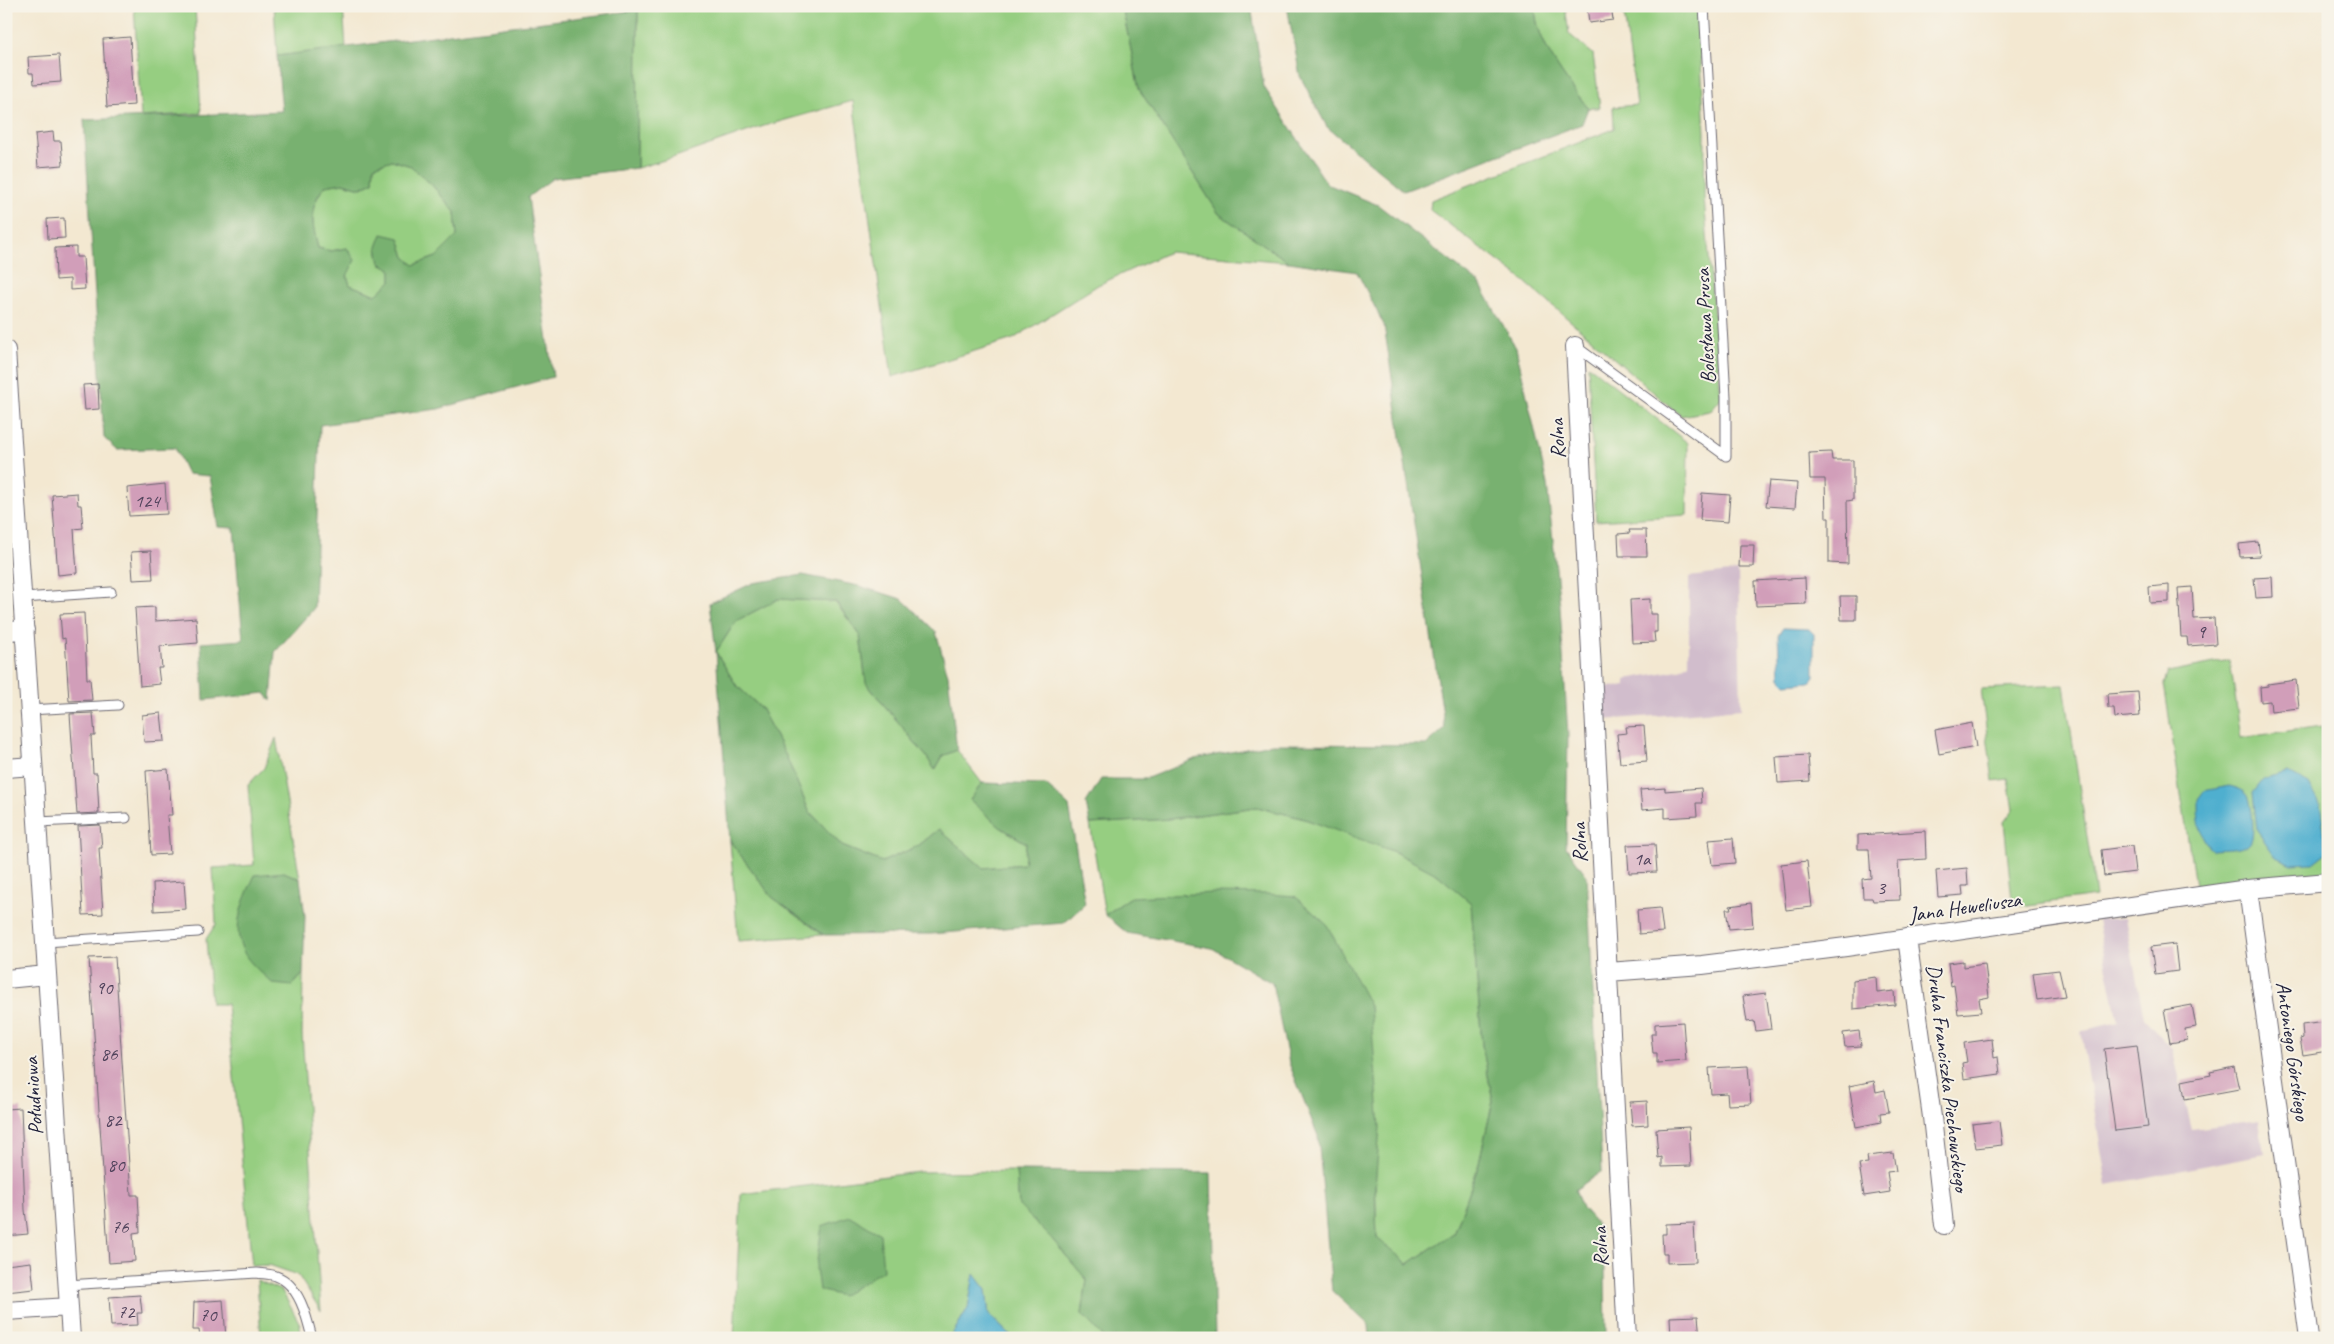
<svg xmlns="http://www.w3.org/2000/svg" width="2334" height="1344" font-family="Caveat,sans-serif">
  <rect width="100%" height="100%" fill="#f7f3e8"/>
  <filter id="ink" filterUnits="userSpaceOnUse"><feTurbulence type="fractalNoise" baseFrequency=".02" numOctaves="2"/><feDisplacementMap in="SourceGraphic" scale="10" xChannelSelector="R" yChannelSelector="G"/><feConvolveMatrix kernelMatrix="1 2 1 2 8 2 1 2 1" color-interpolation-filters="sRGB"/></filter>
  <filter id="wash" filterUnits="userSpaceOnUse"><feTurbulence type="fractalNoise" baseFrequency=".0096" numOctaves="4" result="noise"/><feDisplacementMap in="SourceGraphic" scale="20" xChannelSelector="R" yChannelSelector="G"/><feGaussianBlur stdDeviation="1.12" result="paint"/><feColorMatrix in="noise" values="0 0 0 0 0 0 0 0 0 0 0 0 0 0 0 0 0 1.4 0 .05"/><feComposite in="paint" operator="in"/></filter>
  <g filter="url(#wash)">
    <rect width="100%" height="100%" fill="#f3e8d1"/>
    <path fill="#d1bdcc" d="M 1738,571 L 1741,709 L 1603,720 L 1602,688 L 1626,685 L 1626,679 L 1678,670 L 1689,663 L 1689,577 Z
      M 2125,918 L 2144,1018 L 2172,1049 L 2192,1129 L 2259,1120 L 2264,1154 L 2107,1185 L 2081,1031 L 2118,1022 L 2097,920 Z"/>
    <path fill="#96ce81" stroke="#5c785e" d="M 134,6 L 195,6 L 201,113 L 141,117 Z
      M 274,6 L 343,6 L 346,48 L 277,56 Z
      M 671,6 L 1122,6 L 1139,89 L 1219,214 L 1289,262 L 1169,252 L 1098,285 L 1013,339 L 892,377 L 853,101 L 764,126 L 675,157 L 637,168 L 638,10 Z
      M 1535,6 L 1565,6 L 1569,34 L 1593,54 L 1600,108 L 1588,108 C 1567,81 1535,42 1535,6 Z
      M 1623,6 L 1698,6 L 1705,133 L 1704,198 L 1721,398 L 1710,411 L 1681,416 L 1518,276 L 1430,210 L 1431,200 L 1614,129 L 1613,107 L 1637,105 Z
      M 392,160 L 411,166 L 432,185 L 455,212 L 457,236 L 436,257 L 414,265 L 405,257 L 399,238 L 377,247 L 380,263 L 391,269 L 391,281 L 377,295 L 350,285 L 347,276 L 347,248 L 331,251 L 318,248 C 312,223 308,208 325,186 L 343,183 L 361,188 L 373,182 L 374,166 Z
      M 1588,365 L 1688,443 L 1687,515 L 1596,521 Z
      M 778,599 L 835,602 L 860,635 L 866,683 L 926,756 L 935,770 L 943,756 L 957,750 L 982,783 L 971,800 L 1000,827 L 1026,843 L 1025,864 L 983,868 L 939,829 L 918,846 L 882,862 L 842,846 L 809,811 L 786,756 L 761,708 L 736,685 L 716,652 L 736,621 Z
      M 2230,660 L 2241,738 L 2322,726 L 2328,780 L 2328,873 L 2205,890 L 2195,885 L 2164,684 L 2168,672 Z
      M 2064,685 L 2096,896 L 2021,906 L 2012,900 L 2004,822 L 2013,810 L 2008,779 L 1993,781 L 1981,689 Z
      M 276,738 L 300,879 L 284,872 L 292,986 L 303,974 L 302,1034 L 321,1311 L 298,1275 L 269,1265 L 252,1266 L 227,1004 L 211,1004 L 206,939 L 216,924 L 213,868 L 254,865 L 248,785 L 264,768 Z
      M 1257,807 C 1318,821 1381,841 1436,874 C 1448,881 1460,894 1471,903 L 1482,1045 L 1493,1101 L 1478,1167 L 1455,1232 L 1408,1264 L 1377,1239 L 1370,1006 L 1131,897 L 1105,915 L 1090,824 L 1170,819 Z
      M 730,841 L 772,897 L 823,935 L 738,941 Z
      M 1016,1171 L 1019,1206 L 1052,1239 L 1087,1280 L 1082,1314 L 1104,1338 L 1013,1338 L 989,1315 L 986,1290 L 974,1275 L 968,1308 L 950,1338 L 734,1338 L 741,1194 L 919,1172 Z
      M 257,1280 L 282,1291 L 300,1324 L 301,1338 L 261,1338 Z"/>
    <path fill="#78b16f" stroke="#4d6a55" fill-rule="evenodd" d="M 1122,6 L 1251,6 L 1264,87 L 1327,184 L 1378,205 L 1480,284 L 1516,348 L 1547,484 L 1560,606 L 1568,736 L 1566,847 L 1587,876 L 1602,1171 L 1575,1190 L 1582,1208 L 1599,1227 L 1605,1269 L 1606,1338 L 1370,1338 L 1369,1325 L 1332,1291 L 1318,1136 L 1289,1063 L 1272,983 L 1212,948 L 1127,933 L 1105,915 L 1131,897 L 1214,893 L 1266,894 L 1295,896 L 1327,925 L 1370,1006 L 1380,1127 L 1375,1187 L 1377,1238 L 1408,1264 L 1455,1232 L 1478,1167 L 1493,1101 L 1482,1045 L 1471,903 L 1438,875 L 1395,852 L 1302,818 L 1257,807 L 1170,819 L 1090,824 L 1086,803 L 1101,779 L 1145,779 L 1195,759 L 1272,744 L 1426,745 L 1445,728 L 1384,325 L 1357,272 L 1289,262 L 1219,214 L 1139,89 Z
      M 1287,6 L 1535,6 C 1535,42 1567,81 1588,108 L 1582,124 L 1404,191 L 1327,127 L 1300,76 Z
      M 638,10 L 637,168 L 553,178 L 528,197 L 553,377 L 438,409 L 320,425 L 314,608 L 275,652 L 271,701 L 265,693 L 204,700 L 201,643 L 243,640 L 234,528 L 218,527 L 210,476 L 187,474 L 175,448 L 117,450 L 104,438 L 84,120 L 282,111 L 277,56 ZM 392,160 L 411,166 L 432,185 L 455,212 L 457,236 L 436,257 L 414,265 L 405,257 L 399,238 L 382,234 L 377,247 L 380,263 L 391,269 L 391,281 L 376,295 L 350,285 L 347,276 L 355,260 L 347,248 L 331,251 L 318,248 C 312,223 308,207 325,186 L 343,183 L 361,188 L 373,182 L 374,166 Z
      M 803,575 L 859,586 L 902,599 L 936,632 L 948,675 L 957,750 L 943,756 L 935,770 L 926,756 L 866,683 L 860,635 L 836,602 L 778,599 L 736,621 L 716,652 L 736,685 L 761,708 L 786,756 L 809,811 L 842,846 L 882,862 L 918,846 L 939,829 L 983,868 L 1024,864 L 1026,843 L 1000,827 L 970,800 L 982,783 L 1046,785 L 1069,806 L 1085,904 L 1064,923 L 931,934 L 824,935 L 772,897 L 730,841 L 716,652 L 710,603 L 753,583 Z
      M 284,872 L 300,879 L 305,916 L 303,974 L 292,986 L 273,984 C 265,976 255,968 248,959 C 228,932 243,901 255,875 Z
      M 1016,1171 L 1211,1173 L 1215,1338 L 1104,1338 L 1082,1314 L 1087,1280 L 1052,1239 L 1019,1206 Z
      M 850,1216 L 880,1234 L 883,1270 L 842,1296 L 819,1290 L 816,1268 L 822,1226 Z"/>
    <path fill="#50afcf" stroke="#396885" d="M 1783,628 L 1809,629 L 1814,634 L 1814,677 L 1810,682 L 1786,684 L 1780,678 L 1778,635 Z
      M 2289,773 L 2309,784 L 2320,804 L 2327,852 L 2313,863 L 2291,864 L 2276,857 L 2257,831 L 2253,793 L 2264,779 Z
      M 2229,786 C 2237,788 2246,790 2249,798 C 2252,806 2256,839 2249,844 C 2241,850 2223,849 2213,850 C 2198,839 2198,816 2198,799 L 2204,791 Z
      M 974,1274 L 986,1290 L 989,1315 L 1013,1338 L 950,1338 L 968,1308 Z"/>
    <g id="blocks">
      <path fill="#d19eb9" d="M 1587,6 L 1611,6 L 1613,20 L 1589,23 Z
        M 130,37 L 134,105 L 107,107 L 103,39 Z
        M 59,55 L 61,82 L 34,84 L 33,73 L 29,73 L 28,57 Z
        M 53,132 L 54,141 L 61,141 L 63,165 L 38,167 L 35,134 Z
        M 64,218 L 65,238 L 48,239 L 47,219 Z
        M 76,247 L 76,257 L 83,257 L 85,289 L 70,290 L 70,279 L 56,280 L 55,248 Z
        M 98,384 L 99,409 L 85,410 L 83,385 Z
        M 1831,452 L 1832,460 L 1853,460 L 1853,500 L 1847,501 L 1848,564 L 1829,563 L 1829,518 L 1826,518 L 1825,479 L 1810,479 L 1809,453 Z
        M 1769,481 L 1797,483 L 1795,508 L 1766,506 Z
        M 165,484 L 167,514 L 129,516 L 127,488 Z
        M 77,493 L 78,505 L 81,505 L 83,528 L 74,529 L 77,573 L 58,575 L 52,495 Z
        M 1702,493 L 1730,495 L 1728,522 L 1700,520 Z
        M 1629,530 L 1646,530 L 1647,556 L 1619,556 L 1618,534 L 1630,533 Z
        M 2258,542 L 2260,556 L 2240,557 L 2239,544 Z
        M 1740,545 L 1754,545 L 1753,567 L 1739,567 Z
        M 151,551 L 153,579 L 133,580 L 131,552 Z
        M 2272,577 L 2273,597 L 2256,598 L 2254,578 Z
        M 1805,578 L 1806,604 L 1756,606 L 1755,581 Z
        M 2169,585 L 2169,602 L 2150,603 L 2149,587 Z
        M 2192,587 L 2194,619 L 2214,618 L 2216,644 L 2188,646 L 2187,637 L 2181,637 L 2178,588 Z
        M 1840,596 L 1856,596 L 1856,620 L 1841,620 Z
        M 1650,599 L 1650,614 L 1657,614 L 1657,632 L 1654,632 L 1655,642 L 1632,643 L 1630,600 Z
        M 155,607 L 155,621 L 196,618 L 198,643 L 160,646 L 162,668 L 158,668 L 160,684 L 140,686 L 135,608 Z
        M 84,613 L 87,679 L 90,679 L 92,700 L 69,701 L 65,638 L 62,639 L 60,614 Z
        M 2296,680 L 2299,708 L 2271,711 L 2270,701 L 2261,702 L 2260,687 L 2268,686 L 2268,684 Z
        M 2138,692 L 2140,716 L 2115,718 L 2114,708 L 2108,708 L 2107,694 Z
        M 93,713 L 95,736 L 91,736 L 93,773 L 97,773 L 99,813 L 77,814 L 70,714 Z
        M 161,713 L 164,741 L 144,742 L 142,715 Z
        M 1972,723 L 1976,747 L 1939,754 L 1935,730 Z
        M 1644,726 L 1647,761 L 1620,763 L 1617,734 L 1627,733 L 1626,727 Z
        M 1808,755 L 1810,781 L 1778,783 L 1776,757 Z
        M 168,769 L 172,815 L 167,815 L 170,854 L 151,855 L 146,771 Z
        M 1665,788 L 1665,791 L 1701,788 L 1702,803 L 1696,803 L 1697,816 L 1665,818 L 1665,808 L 1642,810 L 1640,790 Z
        M 100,825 L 102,848 L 99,848 L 103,914 L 83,915 L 78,826 Z
        M 1925,831 L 1926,859 L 1898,861 L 1900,900 L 1873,901 L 1872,898 L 1863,898 L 1862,879 L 1871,878 L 1869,849 L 1858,849 L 1858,835 Z
        M 1733,838 L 1735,863 L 1712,865 L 1709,840 Z
        M 1655,844 L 1657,872 L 1629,873 L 1627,845 Z
        M 2132,846 L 2135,872 L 2104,876 L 2101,850 Z
        M 1807,861 L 1812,907 L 1786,910 L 1781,864 Z
        M 1967,868 L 1968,886 L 1962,886 L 1963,895 L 1938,897 L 1936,871 Z
        M 184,881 L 186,909 L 154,911 L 153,883 Z
        M 1751,903 L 1753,927 L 1729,929 L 1726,909 L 1731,909 L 1730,906 Z
        M 1660,908 L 1663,932 L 1639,934 L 1637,910 Z
        M 2175,944 L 2178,971 L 2155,974 L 2151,947 Z
        M 115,957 L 131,1195 L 138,1195 L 140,1232 L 133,1233 L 135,1261 L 109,1263 L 89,958 Z
        M 1963,961 L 1963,967 L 1985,964 L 1989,997 L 1979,999 L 1981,1012 L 1958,1014 L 1954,985 L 1951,986 L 1948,963 Z
        M 2059,970 L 2065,996 L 2037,1000 L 2033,973 Z
        M 1876,977 L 1877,993 L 1894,991 L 1895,1005 L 1853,1009 L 1853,980 Z
        M 1766,993 L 1771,1029 L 1756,1031 L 1754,1021 L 1747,1022 L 1743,996 Z
        M 2192,1005 L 2196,1027 L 2185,1029 L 2187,1040 L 2170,1043 L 2164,1010 Z
        M 1683,1022 L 1686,1061 L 1657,1063 L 1657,1053 L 1653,1053 L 1651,1034 L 1655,1034 L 1655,1024 Z
        M 2325,1022 L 2328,1051 L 2303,1055 L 2300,1039 L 2303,1038 L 2302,1025 Z
        M 1859,1031 L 1861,1046 L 1845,1047 L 1843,1033 Z
        M 1992,1039 L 1994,1058 L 1998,1057 L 2000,1074 L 1964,1079 L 1962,1063 L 1967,1062 L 1964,1043 Z
        M 2137,1045 L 2148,1127 L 2115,1131 L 2104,1049 Z
        M 1748,1066 L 1751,1104 L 1728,1105 L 1727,1093 L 1711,1094 L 1709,1068 Z
        M 2234,1067 L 2239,1089 L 2185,1099 L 2182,1081 L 2211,1075 L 2210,1072 Z
        M 1874,1081 L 1876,1092 L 1885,1090 L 1889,1112 L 1880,1113 L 1881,1122 L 1856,1127 L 1849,1086 Z
        M 1647,1101 L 1648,1125 L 1632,1126 L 1630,1102 Z
        M 21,1108 L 25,1210 L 28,1234 L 6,1236 L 6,1109 Z
        M 1999,1121 L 2002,1145 L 1976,1148 L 1972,1124 Z
        M 1689,1127 L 1691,1166 L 1662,1167 L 1662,1157 L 1658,1158 L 1656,1129 Z
        M 1893,1153 L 1896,1171 L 1887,1172 L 1890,1192 L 1864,1196 L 1859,1164 L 1868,1163 L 1867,1156 Z
        M 1694,1223 L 1696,1262 L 1667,1263 L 1667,1253 L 1663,1253 L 1662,1234 L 1666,1234 L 1666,1224 Z
        M 31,1262 L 34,1289 L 6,1292 L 6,1265 Z
        M 140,1295 L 142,1313 L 137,1313 L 138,1325 L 111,1326 L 109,1297 Z
        M 223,1300 L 226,1338 L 200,1338 L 199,1330 L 193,1330 L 194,1302 Z
        M 1698,1316 L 1700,1338 L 1671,1338 L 1670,1317 Z"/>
    </g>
  </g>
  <g filter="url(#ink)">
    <use href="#blocks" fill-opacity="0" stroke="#6b6770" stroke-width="1"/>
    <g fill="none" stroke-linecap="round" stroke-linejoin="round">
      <g stroke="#6b6770" stroke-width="11">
        <path id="service" d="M 1704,6 L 1726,397 L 1726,456
          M 1575,346 L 1726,456
          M 23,598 L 111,592
          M 29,710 L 118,705
          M 37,822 L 126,818
          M 45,942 L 198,932
          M 67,1285 L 257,1273 C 263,1274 271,1274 276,1276 C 299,1284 307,1317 312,1338"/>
      </g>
      <g stroke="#6b6770" stroke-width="20">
        <path id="minor" d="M 1575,346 L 1627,1338
          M 6,350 L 71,1338
          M 6,631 L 25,630
          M 6,768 L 33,766
          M 2248,889 L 2309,1338
          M 1907,938 L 1932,1117 L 1944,1225
          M 1608,972 L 1702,965 L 1846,947 L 2248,889 L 2328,882
          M 6,979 L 47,975
          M 6,1311 L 69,1307"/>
      </g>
      <use href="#service" stroke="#fff" stroke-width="9"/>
      <use href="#minor" stroke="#fff" stroke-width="18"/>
    </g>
  </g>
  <g text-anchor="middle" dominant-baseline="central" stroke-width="4" stroke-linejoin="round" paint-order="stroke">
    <g font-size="19" fill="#4e415a">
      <text x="147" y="501">124</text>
      <text x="2201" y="632">9</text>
      <text x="1642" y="859">1a</text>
      <text x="1881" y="888">3</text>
      <text x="104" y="988">90</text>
      <text x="109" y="1054">86</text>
      <text x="113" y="1120">82</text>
      <text x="116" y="1165">80</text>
      <text x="120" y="1227">76</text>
      <text x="126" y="1312">72</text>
      <text x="208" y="1315">70</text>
    </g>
    <g font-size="21" fill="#22223b" stroke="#f7f3e8">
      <text transform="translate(1705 326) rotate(-93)">Bolesława Prusa</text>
      <text transform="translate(1557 439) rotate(-93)">Rolna</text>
      <text transform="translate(1579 843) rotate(-93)">Rolna</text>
      <text transform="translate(1965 907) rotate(-8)">Jana Heweliusza</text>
      <text transform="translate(2293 1051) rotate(82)">Antoniego Górskiego</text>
      <text transform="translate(1948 1078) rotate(83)">Druha Franciszka Piechowskiego</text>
      <text transform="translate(33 1096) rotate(-94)">Południowa</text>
      <text transform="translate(1600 1247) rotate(-93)">Rolna</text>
    </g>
  </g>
  <rect width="2334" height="1344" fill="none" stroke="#f7f3e8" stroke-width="25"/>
</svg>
